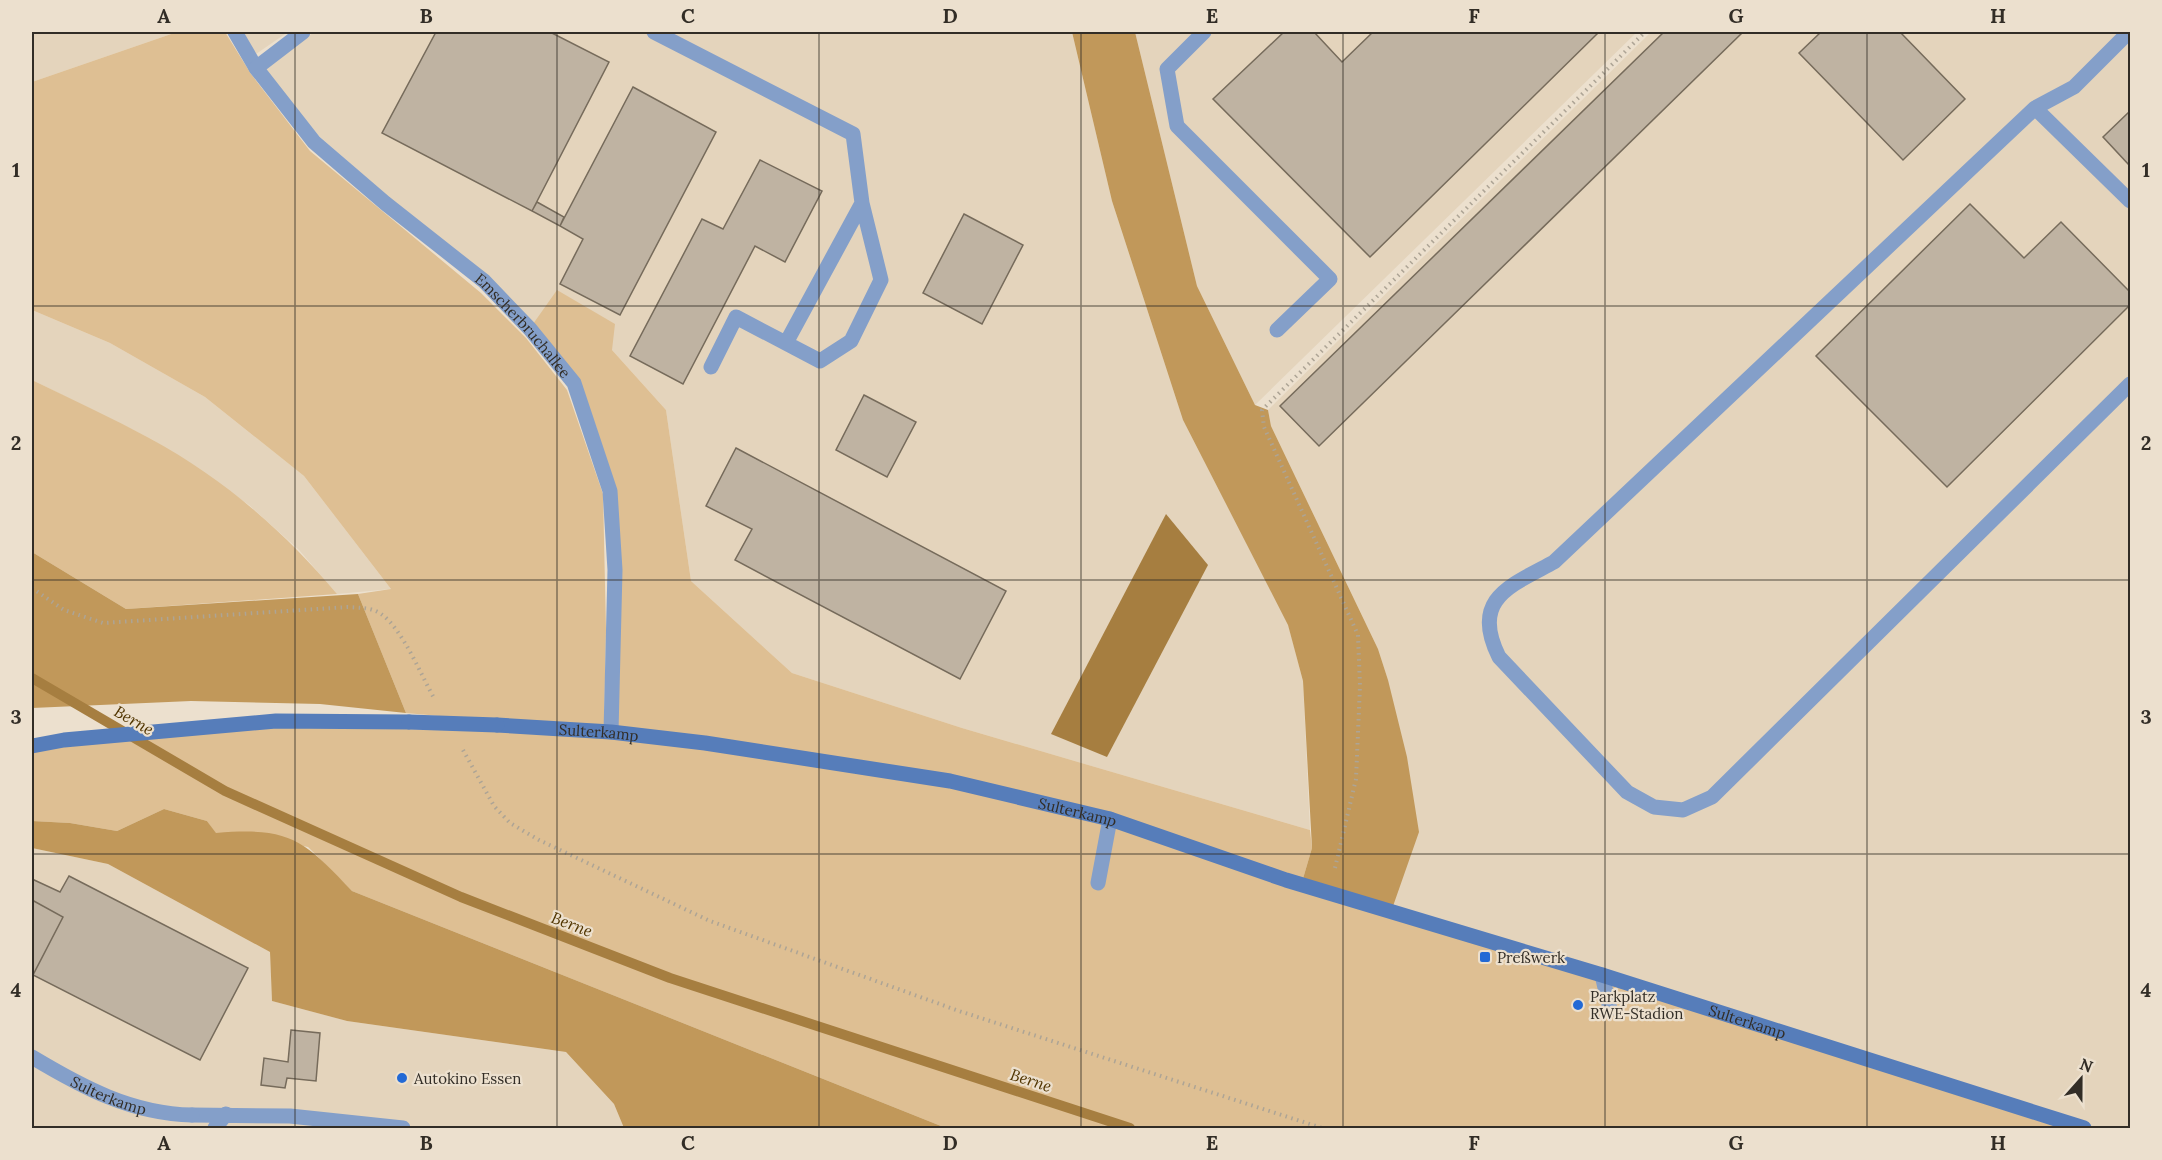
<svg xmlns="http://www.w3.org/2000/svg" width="2162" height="1160" font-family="Lora,serif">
  <rect width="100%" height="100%" fill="#ece0ce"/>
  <path fill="#e4d4bc" d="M 32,32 L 177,32 L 32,82 Z
    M 240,32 L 288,32 L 256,54 Z
    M 314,32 L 1072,32 L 1112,201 L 1183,420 L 1288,624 L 1303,681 L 1310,830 L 962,728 L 792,673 L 691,581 L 666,410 L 612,350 L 533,324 L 319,136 L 264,70 Z
    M 1135,32 L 1637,32 L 1255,405 L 1197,286 Z
    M 1651,32 L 2130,32 L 2130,1128 L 2094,1128 L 1802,1035 L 1392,909 L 1388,680 L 1378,649 L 1271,426 L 1268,410 Z
    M 32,310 L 110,343 L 205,397 L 304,476 L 391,589 L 337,594 L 299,550 L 249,505 L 153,440 L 32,380 Z
    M 32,848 L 108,864 L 270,952 L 272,1001 L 347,1021 L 566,1052 L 614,1104 L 624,1128 L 32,1128 Z"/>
  <path fill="#debf93" d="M 177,32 L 225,32 L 251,74 L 310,151 L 481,293 L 526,338 L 567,390 L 603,494 L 606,630 L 604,725 L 495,721 L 406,713 L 358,594 L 391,589 L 304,476 L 205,397 L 110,343 L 32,310 L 32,82 Z
    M 557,290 L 615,324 L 612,350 L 666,410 L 691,581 L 792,673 L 962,728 L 1310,830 L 1312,848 L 1302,882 L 1112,816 L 616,728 L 619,625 L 596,426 L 533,324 Z
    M 32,380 C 71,399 112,418 151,439 C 223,478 285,532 337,594 L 126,609 L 32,552 Z
    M 276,725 L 609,735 L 949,784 L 1111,824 L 2077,1128 L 946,1128 L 352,891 L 308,847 L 237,832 L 216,834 L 207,821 L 164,809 L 117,831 L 70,823 L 32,821 L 32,749 Z"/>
  <path fill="#c1985a" d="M 1072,32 L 1135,32 L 1197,286 L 1255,405 L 1268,410 L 1271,426 L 1378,649 L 1388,680 L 1407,757 L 1419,832 L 1392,909 L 1302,882 L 1312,848 L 1303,681 L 1288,625 L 1183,420 L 1112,201 Z
    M 32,552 L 126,609 L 358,594 L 406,713 L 320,704 L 191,701 L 32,708 Z
    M 164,809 L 207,821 L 216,833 C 290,827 303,839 352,891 L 946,1128 L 624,1128 L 614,1104 L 566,1052 L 347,1021 L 272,1001 L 270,952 L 108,864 L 32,848 L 32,821 L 70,823 L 117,831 Z"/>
  <path fill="#a67e40" d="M 1166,514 L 1208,565 L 1107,757 L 1051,734 Z"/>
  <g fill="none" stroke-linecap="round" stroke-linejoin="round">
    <path stroke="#a67e40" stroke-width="10" d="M 32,678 L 225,791 L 461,897 L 670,978 L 1130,1128"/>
  </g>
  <path fill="#bfb3a2" stroke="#766b5b" stroke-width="1.5" d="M 436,32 L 550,32 L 609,62 L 532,211 L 382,133 Z
    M 1284,32 L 1314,32 L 1342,62 L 1373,32 L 1599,32 L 1370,257 L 1213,99 Z
    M 1664,32 L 1743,32 L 1319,446 L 1280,406 Z
    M 1821,32 L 1900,32 L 1965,99 L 1903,160 L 1799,53 Z
    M 633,87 L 716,132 L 620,315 L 560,284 L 583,239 L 560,226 Z
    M 2130,111 L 2130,166 L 2103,137 Z
    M 760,160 L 822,191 L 785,262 L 755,246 L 683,384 L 630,356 L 702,219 L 723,229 Z
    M 537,202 L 564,217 L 560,226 L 532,211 Z
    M 1970,204 L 2024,258 L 2061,222 L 2130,292 L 2130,305 L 1947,487 L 1816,356 Z
    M 964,214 L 1023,245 L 982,324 L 923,293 Z
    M 864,395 L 916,422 L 887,477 L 836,450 Z
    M 736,448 L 1006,591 L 960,679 L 735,560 L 752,529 L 706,506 Z
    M 69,876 L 248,968 L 200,1060 L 33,975 L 63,917 L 32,900 L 32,879 L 60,892 Z
    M 32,900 L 63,917 L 32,977 Z
    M 291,1030 L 320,1033 L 316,1081 L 287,1078 L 285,1088 L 261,1085 L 264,1058 L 288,1062 Z"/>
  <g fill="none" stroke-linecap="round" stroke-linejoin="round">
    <path stroke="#ada495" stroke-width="4" stroke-dasharray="1.5 4.5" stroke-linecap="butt" d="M 32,588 L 64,610 L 103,623 L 348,607 C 360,608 371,607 381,614 C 402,628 421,675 434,698
      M 463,750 L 494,806 L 510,823 L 539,840 L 710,921 L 959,1011 L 1322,1128
      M 1335,868 L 1356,779 L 1360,686 L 1358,635 L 1264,427 L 1262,410 L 1645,32"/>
    <path stroke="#849fc9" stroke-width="15" d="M 235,32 L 256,68
      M 654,32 L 853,134 L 862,203 L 881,280 L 851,341 L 820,361 L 736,317 L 711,367
      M 1204,32 L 1167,69 L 1177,126 L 1330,279 L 1277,330
      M 2129,32 L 2074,87 L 2035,108 L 1554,562 C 1510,586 1470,599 1499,657 L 1627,792 L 1654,807 L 1683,810 L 1712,797 L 2130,384
      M 2035,108 L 2130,201
      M 786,343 L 862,203
      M 1098,883 L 1110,819
      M 1602,975 L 1610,1009
      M 192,1115 L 290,1116 L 403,1128
      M 215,1128 L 226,1114"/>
    <g stroke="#849fc9" stroke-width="15">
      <path id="s1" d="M 303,32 L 256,68 L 314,142 L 385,203 L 484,281 L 530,329 L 574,383 L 610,491 L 615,570 L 611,732"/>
      <path id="s2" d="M 32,1057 C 82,1087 132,1114 192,1115"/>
    </g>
    <g stroke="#567dba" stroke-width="15">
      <path id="s3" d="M 497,725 L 611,732 L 705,743 L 950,781 L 1110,819 L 1286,880 L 1602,975 L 2084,1128"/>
      <path d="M 32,746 L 64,740 L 276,721 L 409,722"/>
    </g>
    <path stroke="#567dba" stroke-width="15" d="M 409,722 L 497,725"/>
  </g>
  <path fill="none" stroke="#322d26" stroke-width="1.5" stroke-opacity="0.55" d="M 295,32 L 295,1128M 557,32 L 557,1128M 819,32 L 819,1128M 1081,32 L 1081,1128M 1343,32 L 1343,1128M 1605,32 L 1605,1128M 1867,32 L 1867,1128M 32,306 L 2130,306M 32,580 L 2130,580M 32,854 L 2130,854"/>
  <g fill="#2269d5" stroke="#ece0ce" stroke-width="2">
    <rect x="1479" y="951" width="12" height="12" rx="3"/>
    <circle cx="1578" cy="1005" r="6"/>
    <circle cx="402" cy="1078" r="6"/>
  </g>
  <g text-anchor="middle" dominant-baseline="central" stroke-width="4.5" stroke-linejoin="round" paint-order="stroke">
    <g font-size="15" fill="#322d26" stroke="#ece0ce">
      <text stroke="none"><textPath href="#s1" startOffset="432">Emscherbruchallee</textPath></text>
      <text stroke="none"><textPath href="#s3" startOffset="102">Sulterkamp</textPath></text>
      <text stroke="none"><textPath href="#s3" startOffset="588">Sulterkamp</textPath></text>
      <text stroke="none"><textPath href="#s3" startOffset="1290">Sulterkamp</textPath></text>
      <text stroke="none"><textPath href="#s2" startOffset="86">Sulterkamp</textPath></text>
    </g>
    <g font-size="15" fill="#322d26" stroke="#ece0ce" text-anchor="start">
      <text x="1497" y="957">Preßwerk</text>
      <text x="1590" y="996">Parkplatz<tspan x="1590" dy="17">RWE-Stadion</tspan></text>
      <text x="414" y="1078">Autokino Essen</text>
    </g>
    <g font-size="16" font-style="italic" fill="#513500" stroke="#ece0ce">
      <text transform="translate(134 720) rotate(30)">Berne</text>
      <text transform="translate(572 924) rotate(21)">Berne</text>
      <text transform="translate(1031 1080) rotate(18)">Berne</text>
    </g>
  </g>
  <rect width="2162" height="1160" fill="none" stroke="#ece0ce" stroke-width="66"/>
  <g transform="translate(2081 1079) rotate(21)" stroke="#ece0ce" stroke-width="4.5" paint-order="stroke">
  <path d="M0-4.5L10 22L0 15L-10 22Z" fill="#322d26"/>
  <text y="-9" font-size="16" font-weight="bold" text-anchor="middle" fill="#322d26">N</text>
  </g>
  <rect x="33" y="33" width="2096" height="1094" fill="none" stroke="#322d26" stroke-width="2"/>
  <g font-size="20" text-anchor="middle" font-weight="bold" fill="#322d26">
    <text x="164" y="23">A</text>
    <text x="426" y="23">B</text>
    <text x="688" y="23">C</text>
    <text x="950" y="23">D</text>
    <text x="1212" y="23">E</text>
    <text x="1474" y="23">F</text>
    <text x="1736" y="23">G</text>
    <text x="1998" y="23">H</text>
    <text x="16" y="177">1</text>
    <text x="2146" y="177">1</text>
    <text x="16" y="450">2</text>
    <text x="2146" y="450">2</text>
    <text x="16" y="724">3</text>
    <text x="2146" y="724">3</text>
    <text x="16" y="997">4</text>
    <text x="2146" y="997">4</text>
    <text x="164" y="1150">A</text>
    <text x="426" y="1150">B</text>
    <text x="688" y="1150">C</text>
    <text x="950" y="1150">D</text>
    <text x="1212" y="1150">E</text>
    <text x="1474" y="1150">F</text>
    <text x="1736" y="1150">G</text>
    <text x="1998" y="1150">H</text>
  </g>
</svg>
